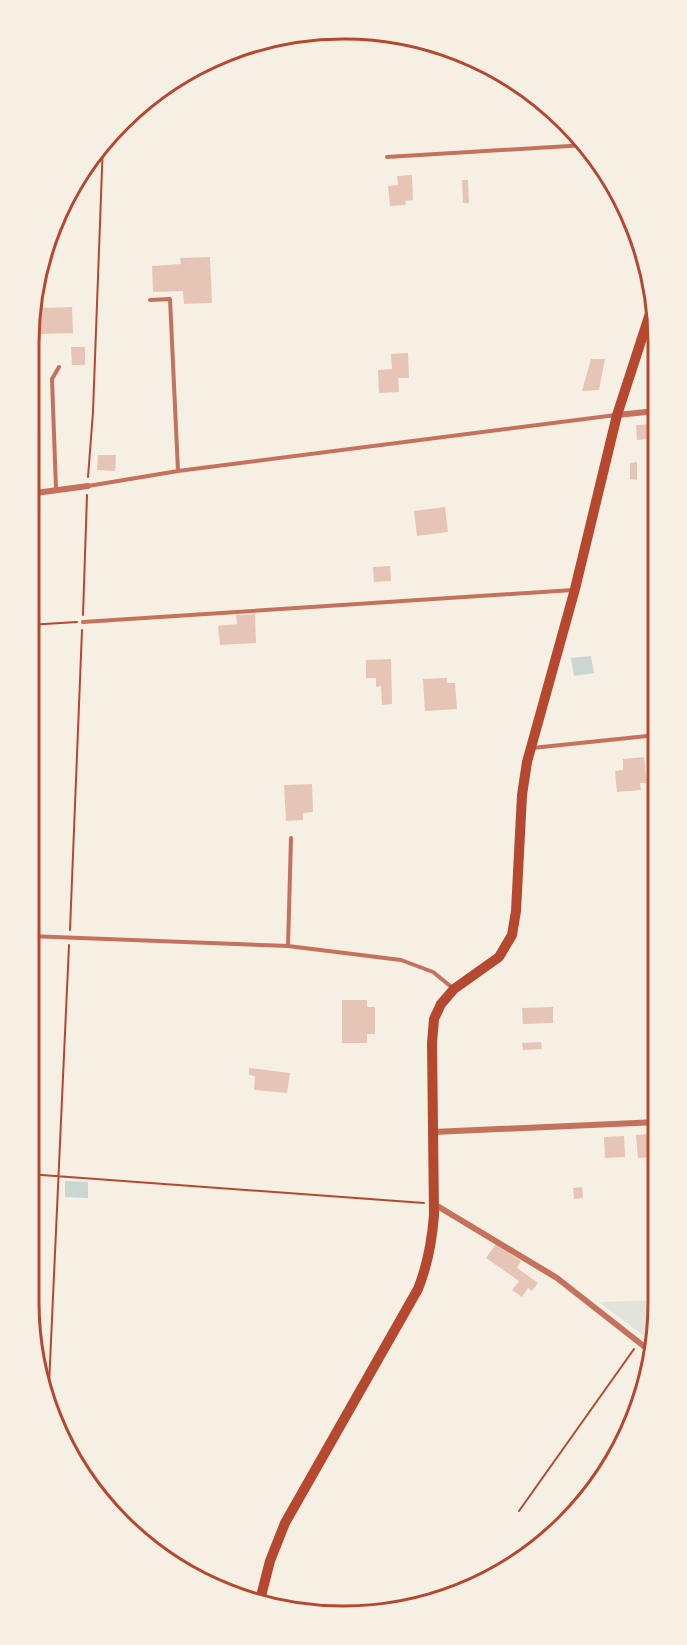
<svg xmlns="http://www.w3.org/2000/svg" width="687" height="1645" font-family="Merriweather,serif">
  <rect width="100%" height="100%" fill="#f6efe4"/>
  <path fill="#e2e4dc" d="M 658,1300 L 652,1342 L 599,1302 Z"/>
  <path fill="#c9d6d2" d="M 591,656 L 594,673 L 574,676 L 571,658 Z
    M 65,1181 L 88,1182 L 88,1198 L 65,1197 Z"/>
  <path fill="#e6c5b7" d="M 412,175 L 413,200 L 405,201 L 406,205 L 390,206 L 388,186 L 398,185 L 397,176 Z
    M 462,180 L 468,180 L 469,203 L 463,203 Z
    M 210,257 L 212,303 L 184,304 L 183,291 L 153,292 L 152,266 L 181,264 L 180,258 Z
    M 72,307 L 73,333 L 41,334 L 40,308 Z
    M 71,347 L 85,347 L 85,365 L 72,365 Z
    M 408,353 L 409,378 L 398,378 L 399,392 L 379,393 L 378,370 L 392,369 L 391,354 Z
    M 591,359 L 605,359 L 599,390 L 582,391 Z
    M 656,424 L 656,438 L 637,440 L 636,425 Z
    M 98,455 L 116,455 L 115,471 L 97,470 Z
    M 637,462 L 637,480 L 630,479 L 630,463 Z
    M 445,507 L 448,532 L 417,536 L 414,511 Z
    M 390,566 L 391,581 L 374,582 L 373,567 Z
    M 255,614 L 256,643 L 220,645 L 218,626 L 237,624 L 236,615 Z
    M 391,659 L 392,704 L 382,705 L 381,686 L 376,687 L 376,678 L 366,678 L 366,660 Z
    M 447,678 L 447,683 L 455,683 L 457,709 L 425,711 L 423,679 Z
    M 644,757 L 647,783 L 640,783 L 641,790 L 617,792 L 615,771 L 623,770 L 623,759 Z
    M 312,784 L 313,812 L 303,813 L 303,820 L 286,821 L 284,785 Z
    M 342,1000 L 367,1000 L 367,1007 L 375,1007 L 375,1034 L 367,1034 L 367,1043 L 342,1043 Z
    M 553,1007 L 553,1023 L 523,1024 L 522,1008 Z
    M 541,1042 L 542,1049 L 523,1050 L 522,1043 Z
    M 249,1068 L 290,1073 L 287,1093 L 254,1090 L 255,1076 L 249,1075 Z
    M 658,1133 L 658,1157 L 638,1158 L 636,1135 Z
    M 624,1136 L 625,1157 L 605,1158 L 604,1137 Z
    M 582,1187 L 583,1198 L 574,1199 L 573,1188 Z
    M 496,1244 L 521,1261 L 517,1268 L 538,1283 L 532,1291 L 528,1288 L 522,1297 L 512,1290 L 519,1281 L 486,1258 Z"/>
  <g fill="none" stroke-linecap="round" stroke-linejoin="round">
    <path stroke="#b5482f" stroke-width="2" d="M 88,477 L 93,412 L 103,142
      M 83,615 L 87,495
      M 28,625 L 77,622
      M 70,930 L 82,630
      M 28,1174 L 424,1203
      M 48,1407 L 69,945
      M 519,1511 L 634,1349"/>
    <path stroke="#c5725c" stroke-width="4" d="M 387,157 L 586,145
      M 150,300 L 170,299 L 178,471
      M 88,486 L 178,471 L 616,415
      M 56,489 L 52,379 L 59,367
      M 83,622 L 573,590
      M 532,748 L 657,735
      M 28,936 L 288,946 L 401,960 L 433,972 L 454,989
      M 288,946 L 291,838"/>
    <path stroke="#c5725c" stroke-width="6" d="M 617,415 L 656,411
      M 28,494 L 88,486
      M 433,1132 L 658,1122
      M 434,1204 L 557,1278 L 650,1351"/>
    <path stroke="#b5482f" stroke-width="10" d="M 260,1600 L 270,1561 L 285,1523 L 418,1289 C 428,1264 432,1241 434,1215 L 432,1043 L 434,1019 L 441,1004 L 454,989 L 499,957 L 512,935 L 516,911 L 522,795 L 527,762 L 575,589 L 617,415 L 655,298"/>
  </g>
  <path d="M0 0H687V1645H0ZM343 39H344A304 304 0 0 1 648 343V1302A304 304 0 0 1 344 1606H343A304 304 0 0 1 39 1302V343A304 304 0 0 1 343 39Z" fill="#f6efe4" fill-rule="evenodd"/>
  <path fill="none" stroke="#b5482f" stroke-width="3" d="M343 39H344A304 304 0 0 1 648 343V1302A304 304 0 0 1 344 1606H343A304 304 0 0 1 39 1302V343A304 304 0 0 1 343 39Z"/>
</svg>
